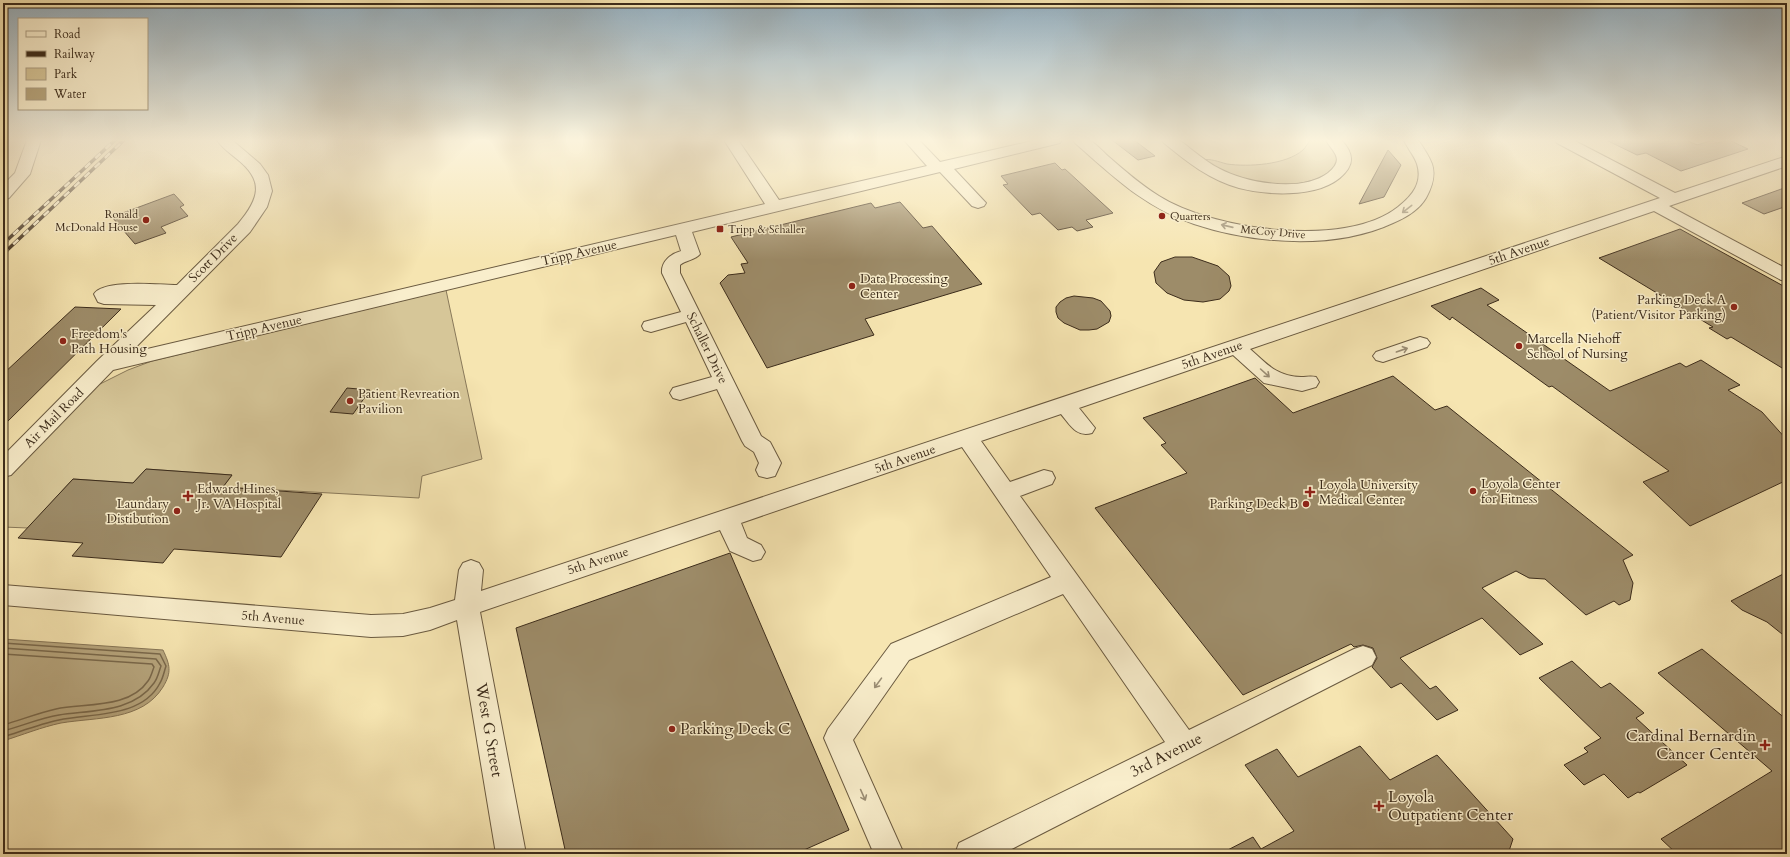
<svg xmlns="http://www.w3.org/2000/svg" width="1790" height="857" font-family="Cardo,serif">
  <rect width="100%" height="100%" fill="#f6e5b1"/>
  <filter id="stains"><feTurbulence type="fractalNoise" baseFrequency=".005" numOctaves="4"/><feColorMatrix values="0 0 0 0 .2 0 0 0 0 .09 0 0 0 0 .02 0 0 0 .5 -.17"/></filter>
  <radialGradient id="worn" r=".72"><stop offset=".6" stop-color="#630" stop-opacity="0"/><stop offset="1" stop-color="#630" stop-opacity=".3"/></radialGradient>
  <path fill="#d6c698" stroke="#89795a" d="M 1310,140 L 1329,140 L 1338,156 L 1337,166 C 1307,193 1258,187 1223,172 C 1216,169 1209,164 1202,160 C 1210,158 1219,162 1227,164 C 1248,167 1286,165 1303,150 C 1306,147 1308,143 1310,140 Z
    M 446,290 L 482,459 L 422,476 L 419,498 L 223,487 L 232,475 L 146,469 L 133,483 L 73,479 L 28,528 L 3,527 L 3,475 L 98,385 L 128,370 L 152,361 Z"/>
  <path fill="#b7a67e" stroke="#867556" d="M 3,639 L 163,650 C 170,665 172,672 163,687 C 142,721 97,717 61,723 C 42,727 22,735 3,741 Z"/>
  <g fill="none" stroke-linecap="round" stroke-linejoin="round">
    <path stroke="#7a694c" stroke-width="1.5" d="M 3,643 L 160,654 L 166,666 C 164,672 163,678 160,683 C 142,718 92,713 59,720 C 40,724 22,731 3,737
      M 3,648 L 156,659 L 161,666 C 159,671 158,678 154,683 C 133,713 91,710 59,715 C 40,718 22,726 3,731
      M 3,654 L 152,664 L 154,667 C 152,672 151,677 148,681 C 129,709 85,703 56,709 C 38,713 21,720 3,725"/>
  </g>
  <path fill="#9d8c69" stroke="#3c2c1b" d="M 1112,140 L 1134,140 L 1155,156 L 1138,160 Z
    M 1606,140 L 1686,140 L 1697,145 L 1713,140 L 1717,143 L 1729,140 L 1748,149 L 1681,171 L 1646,153 L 1637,155 Z
    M 1388,150 L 1401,165 L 1384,197 L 1359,204 Z
    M 1055,163 L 1062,170 L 1065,169 L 1113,213 L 1086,220 L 1093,227 L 1077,231 L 1072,227 L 1058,230 L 1040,213 L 1032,215 L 1003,185 L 1008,184 L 1001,176 Z
    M 1787,187 L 1787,206 L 1764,214 L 1742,203 Z
    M 174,194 L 184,205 L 180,207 L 188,216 L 161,227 L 166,233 L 135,244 L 112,217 Z
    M 900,202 L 923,228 L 932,226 L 982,284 L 865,319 L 874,335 L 767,368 L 720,283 L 728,275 L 745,273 L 741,264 L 748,263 L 731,237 L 871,203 L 875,208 Z
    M 1680,229 L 1787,288 L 1787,371 L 1731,337 L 1727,339 L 1709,328 L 1713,327 L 1599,258 Z
    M 1175,257 L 1192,257 L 1218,266 L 1229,276 L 1231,286 L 1229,291 L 1220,299 L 1203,302 L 1184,300 L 1167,293 L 1156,283 L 1154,272 L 1161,262 Z
    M 1481,288 L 1499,300 L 1487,305 L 1610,391 L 1680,363 L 1686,367 L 1701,360 L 1740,385 L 1728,390 L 1762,412 L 1787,440 L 1787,480 L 1690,526 L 1643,482 L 1669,471 L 1552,386 L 1549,387 L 1452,317 L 1450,320 L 1431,306 Z
    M 1074,296 L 1093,298 L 1101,301 L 1110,311 L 1111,316 L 1109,322 L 1097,329 L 1089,330 L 1080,330 L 1064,323 L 1058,318 L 1056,312 L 1056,307 L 1060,302 L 1066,298 Z
    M 75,307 L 121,309 L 3,426 L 3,374 Z
    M 1393,376 L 1435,410 L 1447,406 L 1633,555 L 1623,560 L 1633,583 L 1630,600 L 1619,605 L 1614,601 L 1586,615 L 1545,579 L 1529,578 L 1516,571 L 1482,588 L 1543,644 L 1520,655 L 1482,618 L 1400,658 L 1430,689 L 1436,686 L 1458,710 L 1437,720 L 1401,683 L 1391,688 L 1372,667 L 1377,658 L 1373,648 L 1363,645 L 1354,647 L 1351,644 L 1243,695 L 1095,508 L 1187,473 L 1161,445 L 1166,443 L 1143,418 L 1255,378 L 1293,413 Z
    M 347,388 L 370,390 L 353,414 L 330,412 Z
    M 146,469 L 232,475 L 223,487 L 322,494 L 281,557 L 174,549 L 163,563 L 72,556 L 83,543 L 18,538 L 73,479 L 133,483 Z
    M 730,553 L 849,830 L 795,854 L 566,854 L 516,628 Z
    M 1787,572 L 1787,638 L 1767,622 L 1742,610 L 1731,601 Z
    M 1702,649 L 1787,720 L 1787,854 L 1677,854 L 1661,839 L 1772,771 L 1658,673 Z
    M 1572,661 L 1601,688 L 1610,683 L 1644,713 L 1636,718 L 1687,765 L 1640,793 L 1638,792 L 1628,798 L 1604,774 L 1584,785 L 1564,765 L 1588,752 L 1584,748 L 1601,738 L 1539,678 Z
    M 1360,746 L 1390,780 L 1437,755 L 1513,839 L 1508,854 L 1220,854 L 1253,837 L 1261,849 L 1294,831 L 1245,765 L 1277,749 L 1298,777 Z"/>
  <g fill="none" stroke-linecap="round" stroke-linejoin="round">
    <g stroke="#6a5a40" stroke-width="2">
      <path id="minor" d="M 27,140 L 41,140 L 30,174 L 9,198 L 3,200 L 3,185 L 15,173 Z
        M 217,140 L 232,140 L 260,164 L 268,175 L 272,191 L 267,207 L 250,232 L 130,353 L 765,204 L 724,140 L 738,140 L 779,200 L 927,166 L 904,140 L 919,140 L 940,162 L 1037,140 L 1062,140 L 1060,143 L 954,169 L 986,203 L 984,206 L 978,208 L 972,206 L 940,172 L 692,232 L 700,254 C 695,260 686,260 680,265 L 680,273 L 761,436 L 770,442 L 781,463 L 775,476 L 767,478 L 759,476 L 756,470 L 759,463 L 754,452 L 745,446 L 742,441 L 717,389 L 680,400 L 673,398 L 670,393 L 673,388 L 712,377 L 686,322 L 651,332 L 644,330 L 642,326 L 644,322 L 681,312 L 662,273 C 661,261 671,254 681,251 L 676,235 L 113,370 L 11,475 L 3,477 L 3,456 L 97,361 L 156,305 L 104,304 L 98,302 L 94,294 C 104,279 159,285 177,285 L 238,224 C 259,199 265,181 237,159 C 230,153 221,147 217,140 Z
        M 1073,140 C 1077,140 1084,138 1088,140 C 1095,142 1103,152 1109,157 C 1125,171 1141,185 1159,196 C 1213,230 1345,249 1398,207 C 1412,196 1423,183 1417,164 C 1414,155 1407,148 1404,140 L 1418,140 C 1423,147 1429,156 1432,164 C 1436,176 1432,187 1426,198 C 1419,210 1405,218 1393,223 C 1335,250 1254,244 1194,224 C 1144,207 1114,177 1075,143 Z
        M 1162,140 C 1166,140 1173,139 1177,140 C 1182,141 1188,147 1192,150 C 1201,157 1210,164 1220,169 C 1246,183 1302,193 1328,173 C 1346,158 1332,152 1326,140 L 1341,140 C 1349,148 1355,158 1348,169 C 1328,199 1270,196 1239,188 C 1210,180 1187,162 1164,143 Z
        M 1555,140 L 1573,140 L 1675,193 L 1787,156 L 1787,166 L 1669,206 L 1787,269 L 1787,281 L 1781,280 L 1654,211 L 1250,349 C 1267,364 1276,376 1301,377 C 1307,377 1310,376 1316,377 L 1319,382 L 1316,387 L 1302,391 L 1264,383 L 1233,355 L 1079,408 L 1095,428 L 1092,433 C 1077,438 1070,425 1061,414 L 981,441 L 1010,482 L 1044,470 L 1052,472 L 1055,478 L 1052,484 L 1020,496 L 1189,730 L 1354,649 L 1363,646 L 1372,649 L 1376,657 L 1372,665 L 1002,854 L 955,854 L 959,843 L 1165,742 L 1063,594 L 909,660 L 853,740 L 904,854 L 874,854 L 824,738 L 828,729 L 891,644 L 1051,577 L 962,447 L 741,523 L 747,538 L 761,545 L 765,552 L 761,559 L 753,561 L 730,551 L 720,530 L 480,612 L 526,854 L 496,854 L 457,620 L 430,630 L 403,636 L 371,637 L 3,605 L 3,585 L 371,615 L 403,614 L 430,608 L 455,600 L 459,570 L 463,563 L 471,560 L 479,563 L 483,570 L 481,591 L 1660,198 L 1557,143 Z
        M 1420,337 L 1427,339 L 1430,343 L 1427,347 L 1383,362 L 1376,360 L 1373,356 L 1376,352 Z"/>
    </g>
    <use href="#minor" fill="#f9eecc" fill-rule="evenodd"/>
    <g stroke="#3c2c1b" stroke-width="3.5">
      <path id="rail" d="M 3,244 L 115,140
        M 3,254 L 124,140"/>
    </g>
    <use href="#rail" stroke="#f9eecc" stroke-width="2.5" stroke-dasharray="7" stroke-linecap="butt"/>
  </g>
  <defs><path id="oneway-shaft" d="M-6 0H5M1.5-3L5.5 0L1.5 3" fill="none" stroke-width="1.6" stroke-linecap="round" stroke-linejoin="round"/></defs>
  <g stroke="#9a8d74">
    <use href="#oneway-shaft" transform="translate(1407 209) rotate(142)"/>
    <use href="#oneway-shaft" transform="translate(1227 226) rotate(-167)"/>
    <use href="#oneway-shaft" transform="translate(1402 350) rotate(-19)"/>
    <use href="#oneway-shaft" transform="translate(1265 373) rotate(42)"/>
    <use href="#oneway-shaft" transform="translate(878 683) rotate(126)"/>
    <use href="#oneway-shaft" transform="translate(863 795) rotate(66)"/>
  </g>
  <linearGradient id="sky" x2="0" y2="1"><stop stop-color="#94aebe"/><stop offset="0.54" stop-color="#fbf3dc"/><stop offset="1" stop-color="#fbf3dc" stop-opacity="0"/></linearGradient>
  <rect width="1790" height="260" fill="url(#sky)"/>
  <g fill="#8f2418" stroke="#f9eecc" stroke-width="1.5">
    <circle cx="1162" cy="216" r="4"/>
    <circle cx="146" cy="220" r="4"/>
    <rect x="716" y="225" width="8" height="8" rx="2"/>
    <circle cx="852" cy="286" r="4"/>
    <circle cx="1734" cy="307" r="4"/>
    <circle cx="63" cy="341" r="4"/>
    <circle cx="1519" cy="346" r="4"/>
    <circle cx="350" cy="401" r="4"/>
    <circle cx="1473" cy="491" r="4"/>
    <path d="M1308 486h4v4h4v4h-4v4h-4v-4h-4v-4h4z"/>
    <path d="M186 490h4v4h4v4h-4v4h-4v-4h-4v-4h4z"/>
    <circle cx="1306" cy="504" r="4"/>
    <circle cx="177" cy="511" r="4"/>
    <circle cx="672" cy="729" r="4"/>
    <path d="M1763 739h4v4h4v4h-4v4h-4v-4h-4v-4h4z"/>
    <path d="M1377 800h4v4h4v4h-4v4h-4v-4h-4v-4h4z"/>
  </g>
  <g text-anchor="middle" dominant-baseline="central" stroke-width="3" stroke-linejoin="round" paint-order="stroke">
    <g font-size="11" fill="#3c2c1b" stroke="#f9eecc" text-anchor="start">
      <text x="138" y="214" text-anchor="end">Ronald<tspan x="138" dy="13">McDonald House</tspan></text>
      <text x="1170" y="216">Quarters</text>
      <text x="728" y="229">Tripp &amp; Schaller</text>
    </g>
    <g font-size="11" fill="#3c2c1b" stroke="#f9eecc">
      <text transform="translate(1273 232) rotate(5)">McCoy Drive</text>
    </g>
    <g font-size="13" fill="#3c2c1b" stroke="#f9eecc">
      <text transform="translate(1519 251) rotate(-19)">5th Avenue</text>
      <text transform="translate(579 253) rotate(-13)">Tripp Avenue</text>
      <text transform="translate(213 258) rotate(-45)">Scott Drive</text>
      <text transform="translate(264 328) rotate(-13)">Tripp Avenue</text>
      <text transform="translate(707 348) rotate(64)">Schaller Drive</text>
      <text transform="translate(1212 355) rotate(-19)">5th Avenue</text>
      <text transform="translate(54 418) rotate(-45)">Air Mail Road</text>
      <text transform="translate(905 459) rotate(-19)">5th Avenue</text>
      <text transform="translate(598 561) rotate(-18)">5th Avenue</text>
      <text transform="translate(273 618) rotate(5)">5th Avenue</text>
    </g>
    <g font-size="13" fill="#3c2c1b" stroke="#f9eecc" text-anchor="start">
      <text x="860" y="279">Data Processing<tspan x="860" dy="15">Center</tspan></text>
      <text x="1726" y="300" text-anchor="end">Parking Deck A<tspan x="1726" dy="15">(Patient/Visitor Parking)</tspan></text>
      <text x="71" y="334">Freedom's<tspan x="71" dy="15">Path Housing</tspan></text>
      <text x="1527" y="339">Marcella Niehoff<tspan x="1527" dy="15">School of Nursing</tspan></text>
      <text x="358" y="394">Patient Revreation<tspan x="358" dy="15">Pavilion</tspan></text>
      <text x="1481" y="484">Loyola Center<tspan x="1481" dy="15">for Fitness</tspan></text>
      <text x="1319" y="485">Loyola University<tspan x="1319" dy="15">Medical Center</tspan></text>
      <text x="197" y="489">Edward Hines,<tspan x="197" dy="15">Jr. VA Hospital</tspan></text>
      <text x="169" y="504" text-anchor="end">Laundary<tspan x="169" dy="15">Distibution</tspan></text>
      <text x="1298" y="504" text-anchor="end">Parking Deck B</text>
    </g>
    <g font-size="16" fill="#3c2c1b" stroke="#f9eecc" text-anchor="start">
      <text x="680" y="729">Parking Deck C</text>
      <text x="1756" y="736" text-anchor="end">Cardinal Bernardin<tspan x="1756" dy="18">Cancer Center</tspan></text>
      <text x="1388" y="797">Loyola<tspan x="1388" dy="18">Outpatient Center</tspan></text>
    </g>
    <g font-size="16" fill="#3c2c1b" stroke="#f9eecc">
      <text transform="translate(489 730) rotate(80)">West G Street</text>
      <text transform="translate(1166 755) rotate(-27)">3rd Avenue</text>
    </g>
  </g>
  <rect width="1790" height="857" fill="none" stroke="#f6e5b1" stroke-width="16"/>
  <rect x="4" y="4" width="1782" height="849" fill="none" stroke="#3c2c1b" stroke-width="2"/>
  <rect x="8" y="8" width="1774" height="841" fill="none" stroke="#3c2c1b"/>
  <rect x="18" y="18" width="130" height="92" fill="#f9eecc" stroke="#ada085"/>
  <rect x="26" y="31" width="20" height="6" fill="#f9eecc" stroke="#ada085"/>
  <text x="54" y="38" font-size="12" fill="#3c2c1b">Road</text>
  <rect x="26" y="51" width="20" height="6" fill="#3c2c1b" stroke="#ada085"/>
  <text x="54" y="58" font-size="12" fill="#3c2c1b">Railway</text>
  <rect x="26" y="68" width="20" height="12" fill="#d6c698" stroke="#ada085"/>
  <text x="54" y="78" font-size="12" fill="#3c2c1b">Park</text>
  <rect x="26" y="88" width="20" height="12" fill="#b7a67e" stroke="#ada085"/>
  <text x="54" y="98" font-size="12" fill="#3c2c1b">Water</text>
  <rect width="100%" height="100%" filter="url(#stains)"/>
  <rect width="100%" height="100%" fill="url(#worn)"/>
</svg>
